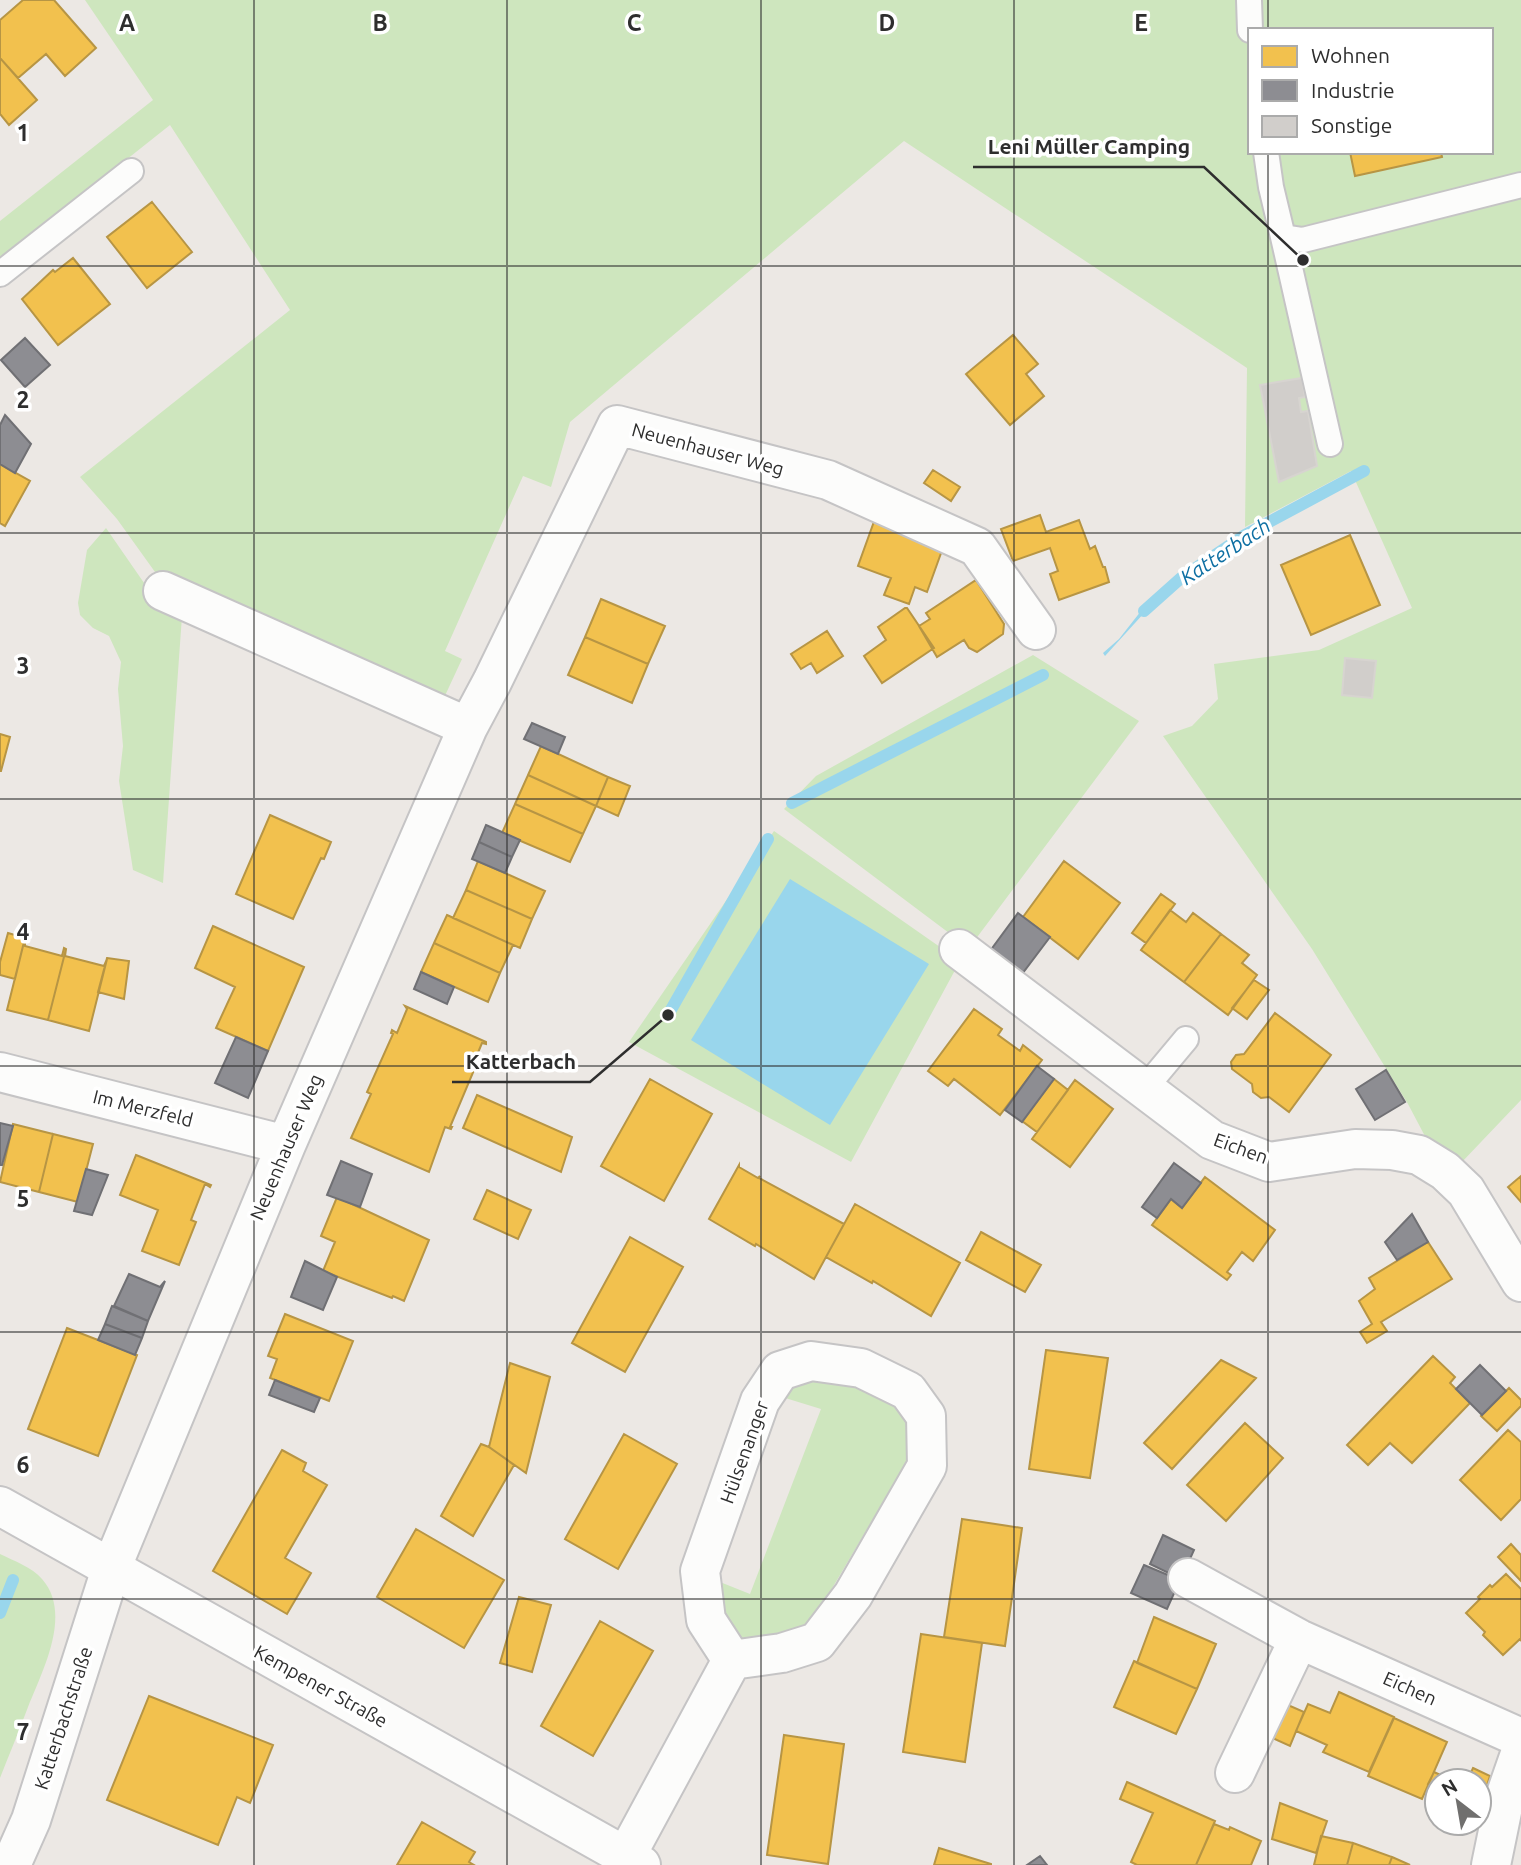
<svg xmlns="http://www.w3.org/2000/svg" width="1521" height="1865" font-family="Ubuntu,sans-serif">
  <rect width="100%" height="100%" fill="#ece8e4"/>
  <path fill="#cee6be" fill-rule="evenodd" d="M 85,0 L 1521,0 L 1521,1100 L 1461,1163 L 1427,1140 L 1408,1104 L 1312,949 L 1163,736 L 1192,726 L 1218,699 L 1214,664 L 1319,650 L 1412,608 L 1351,471 L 1245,527 L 1247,368 L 904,141 L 570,422 L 551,487 L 523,476 L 445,651 L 462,659 L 443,700 L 155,572 L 117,519 L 80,477 L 290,310 L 170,125 L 0,260 L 0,221 L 153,100 ZM 1250,30 L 1491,30 L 1491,152 L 1250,152 Z
    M 106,528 L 160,606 L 182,616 L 163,883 L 133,870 L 119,781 L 123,746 L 118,689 L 121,662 L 109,636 L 93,628 L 80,615 L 78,603 L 87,550 Z
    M 1033,655 L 1139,721 L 969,948 L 784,809 L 816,776 Z
    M 774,831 L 960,961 L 851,1162 L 629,1042 Z
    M 828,1376 L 887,1396 L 907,1416 L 908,1460 L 808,1629 L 749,1645 L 728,1631 L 715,1580 L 750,1594 L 821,1409 L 782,1397 L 794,1384 Z
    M 0,1554 C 14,1561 32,1567 42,1579 C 73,1614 42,1671 28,1707 C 19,1731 9,1755 0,1778 Z"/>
  <path fill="#99d6ec" d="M 1152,597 L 1155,601 L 1105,656 L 1103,653 L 1119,639 Z
    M 790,879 L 929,964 L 830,1125 L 691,1040 Z"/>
  <path fill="#f2c14e" stroke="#b79544" stroke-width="2" d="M 23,0 L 54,0 L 96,48 L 65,76 L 46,54 L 18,78 L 0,58 L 0,20 Z
    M 0,58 L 37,100 L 9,125 L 0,114 Z
    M 1350,152 L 1441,152 L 1442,157 L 1355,176 Z
    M 152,202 L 192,252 L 147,288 L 107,237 Z
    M 73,258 L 110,304 L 58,345 L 22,299 L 53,270 L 55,272 Z
    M 1013,335 L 1038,364 L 1026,374 L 1044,396 L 1010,425 L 966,374 Z
    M 0,464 L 30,481 L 5,526 L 0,523 Z
    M 933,470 L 960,487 L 951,501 L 924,483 Z
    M 1040,515 L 1046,532 L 1079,520 L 1090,549 L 1095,546 L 1103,567 L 1105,567 L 1109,582 L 1059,600 L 1050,574 L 1058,571 L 1050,548 L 1013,561 L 1001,529 Z
    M 876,516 L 945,542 L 927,592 L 915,587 L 909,604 L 884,595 L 891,578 L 858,566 Z
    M 1350,535 L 1380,605 L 1311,635 L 1281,565 Z
    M 976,580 L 1004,624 L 1003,634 L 977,652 L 969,648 L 964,640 L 937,657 L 919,626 L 930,619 L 926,613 Z
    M 601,599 L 665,626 L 648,664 L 585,637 Z
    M 905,608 L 907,608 L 934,648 L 882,683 L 864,656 L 886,640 L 878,627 Z
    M 827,631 L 843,656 L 817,673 L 811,663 L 801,669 L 791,654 Z
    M 585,637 L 648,664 L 632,703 L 568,675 Z
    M 0,734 L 10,737 L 1,771 L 0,771 Z
    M 541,746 L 608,777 L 596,806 L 528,775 Z
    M 528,775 L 596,806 L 583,834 L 515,804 Z
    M 608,777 L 630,786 L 618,816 L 596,806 Z
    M 515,804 L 583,834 L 570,862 L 502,833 Z
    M 270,815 L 331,842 L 324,859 L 321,858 L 293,919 L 236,894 Z
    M 478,861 L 545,891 L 532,919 L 466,890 Z
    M 1064,861 L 1120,903 L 1078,959 L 1023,917 Z
    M 466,890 L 532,919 L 520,948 L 453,918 Z
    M 1161,894 L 1175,904 L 1146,943 L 1132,933 Z
    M 1170,910 L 1186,922 L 1193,913 L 1221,934 L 1184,982 L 1141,950 Z
    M 447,915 L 513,945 L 500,973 L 434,943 Z
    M 213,926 L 304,967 L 268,1051 L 216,1028 L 235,987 L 195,968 Z
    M 8,933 L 25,938 L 15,979 L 0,975 L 0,962 Z
    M 1221,934 L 1249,955 L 1242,963 L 1257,975 L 1228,1015 L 1184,982 Z
    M 25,938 L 25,946 L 62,956 L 64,948 L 66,949 L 48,1020 L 7,1010 Z
    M 434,943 L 500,973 L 488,1002 L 421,972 Z
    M 66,949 L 65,956 L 104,966 L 107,959 L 89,1031 L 48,1020 Z
    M 107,958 L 129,961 L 124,999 L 98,992 Z
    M 1254,980 L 1269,990 L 1247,1019 L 1232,1008 Z
    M 405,1006 L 486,1042 L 486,1044 L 482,1043 L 472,1067 L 478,1069 L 477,1071 L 474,1070 L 450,1127 L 452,1127 L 451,1129 L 445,1127 L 429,1172 L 351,1138 L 371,1094 L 367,1092 L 393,1034 L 391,1033 L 392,1030 L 397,1033 L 407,1009 Z
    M 974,1009 L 1002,1029 L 998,1035 L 1020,1051 L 1023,1045 L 1042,1060 L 1000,1115 L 954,1079 L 948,1086 L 928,1071 Z
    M 1275,1013 L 1331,1055 L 1289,1112 L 1269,1097 L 1261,1098 L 1253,1092 L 1252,1084 L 1232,1069 L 1231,1062 L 1236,1055 L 1244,1054 Z
    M 650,1079 L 712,1114 L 664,1201 L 601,1166 Z
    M 1054,1079 L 1068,1090 L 1037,1132 L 1022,1121 Z
    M 1075,1080 L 1113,1109 L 1070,1167 L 1032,1139 Z
    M 477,1095 L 572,1137 L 561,1172 L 463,1128 Z
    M 13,1124 L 53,1134 L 39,1192 L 0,1182 Z
    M 53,1134 L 93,1144 L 78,1202 L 39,1192 Z
    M 136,1155 L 211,1185 L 210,1187 L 205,1184 L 191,1220 L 196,1222 L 179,1265 L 142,1251 L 158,1210 L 120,1195 Z
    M 739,1165 L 739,1167 L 758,1178 L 760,1176 L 759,1178 L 844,1224 L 814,1279 L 756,1244 L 755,1246 L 709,1219 Z
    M 1521,1176 L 1521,1202 L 1508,1187 Z
    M 1205,1177 L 1275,1230 L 1253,1261 L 1242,1252 L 1227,1272 L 1231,1275 L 1227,1280 L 1152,1225 L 1171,1199 L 1182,1208 Z
    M 487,1190 L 531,1210 L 518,1239 L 474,1219 Z
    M 337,1197 L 429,1240 L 404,1301 L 393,1296 L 392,1298 L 323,1271 L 335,1242 L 321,1236 Z
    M 855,1204 L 960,1263 L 931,1316 L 873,1281 L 872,1283 L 826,1257 Z
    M 981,1232 L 1041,1265 L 1025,1292 L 966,1260 Z
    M 630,1237 L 683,1267 L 625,1372 L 572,1343 Z
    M 1428,1242 L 1452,1279 L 1381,1322 L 1387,1331 L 1367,1343 L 1360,1332 L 1372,1324 L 1359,1301 L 1375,1289 L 1369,1278 Z
    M 285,1314 L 353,1341 L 329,1401 L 270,1378 L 277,1359 L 268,1356 Z
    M 67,1328 L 137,1355 L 98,1456 L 28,1429 Z
    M 1046,1350 L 1108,1358 L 1090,1478 L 1029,1469 Z
    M 1433,1356 L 1455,1377 L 1450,1383 L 1470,1403 L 1412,1463 L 1390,1443 L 1368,1465 L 1347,1445 Z
    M 1221,1360 L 1256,1378 L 1172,1469 L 1144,1443 Z
    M 510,1363 L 550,1377 L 526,1473 L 489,1447 Z
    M 1509,1388 L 1521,1400 L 1521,1406 L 1497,1431 L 1481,1416 Z
    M 1245,1423 L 1283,1458 L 1226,1521 L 1187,1485 Z
    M 1508,1430 L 1521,1442 L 1521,1499 L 1501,1520 L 1460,1480 Z
    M 624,1434 L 677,1464 L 618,1569 L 565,1539 Z
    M 481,1444 L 489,1447 L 514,1465 L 473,1536 L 441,1516 Z
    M 282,1450 L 306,1463 L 303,1471 L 327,1485 L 285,1558 L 311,1573 L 287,1614 L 213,1571 Z
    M 962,1519 L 1022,1528 L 1005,1646 L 944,1637 Z
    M 416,1529 L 504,1580 L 464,1648 L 377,1597 Z
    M 1511,1544 L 1521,1555 L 1521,1581 L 1498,1557 Z
    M 1506,1574 L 1521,1589 L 1521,1641 L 1520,1639 L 1503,1655 L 1483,1635 L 1485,1632 L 1466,1613 L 1480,1599 L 1478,1597 L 1490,1585 L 1492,1587 Z
    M 519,1597 L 551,1605 L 532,1672 L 500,1663 Z
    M 1154,1617 L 1216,1644 L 1197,1689 L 1137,1663 Z
    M 600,1621 L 653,1651 L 593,1756 L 541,1726 Z
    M 921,1634 L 982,1643 L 965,1762 L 903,1752 Z
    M 1134,1661 L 1197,1689 L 1176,1734 L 1114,1707 Z
    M 1339,1692 L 1394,1717 L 1369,1772 L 1323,1752 L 1327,1745 L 1296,1731 L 1308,1704 L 1330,1713 Z
    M 149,1696 L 273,1745 L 250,1803 L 237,1797 L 218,1845 L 107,1800 Z
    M 1281,1702 L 1304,1712 L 1290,1746 L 1266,1735 Z
    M 1394,1718 L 1447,1742 L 1422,1799 L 1368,1776 Z
    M 784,1735 L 844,1744 L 828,1864 L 767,1855 Z
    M 1473,1768 L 1490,1776 L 1479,1810 L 1479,1781 L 1467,1781 Z
    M 1434,1772 L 1453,1781 L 1437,1781 L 1437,1788 L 1428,1784 Z
    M 1127,1782 L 1215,1821 L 1196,1865 L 1137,1865 L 1131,1862 L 1153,1813 L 1120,1799 Z
    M 1280,1803 L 1327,1821 L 1316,1853 L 1272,1839 Z
    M 422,1822 L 475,1852 L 469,1862 L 474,1865 L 397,1865 Z
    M 1214,1824 L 1229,1830 L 1230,1827 L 1261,1841 L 1251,1865 L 1196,1865 Z
    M 1321,1836 L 1353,1843 L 1347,1865 L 1314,1865 Z
    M 1353,1843 L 1392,1857 L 1389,1865 L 1347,1865 Z
    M 939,1848 L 991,1864 L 991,1865 L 934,1865 Z
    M 1392,1857 L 1410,1865 L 1389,1865 Z"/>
  <path fill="#8d8d92" stroke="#707074" stroke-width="2" d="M 25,338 L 50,365 L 25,387 L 1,360 Z
    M 5,415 L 31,444 L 15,473 L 0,464 L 0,425 Z
    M 532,723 L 565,737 L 558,754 L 524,739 Z
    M 486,825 L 520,840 L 512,857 L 479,842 Z
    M 479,842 L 512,857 L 505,873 L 472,859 Z
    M 1018,913 L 1050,937 L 1022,974 L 990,951 Z
    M 421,972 L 454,987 L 447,1004 L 414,989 Z
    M 236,1037 L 268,1051 L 248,1098 L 215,1083 Z
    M 1037,1066 L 1054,1079 L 1022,1122 L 1005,1110 Z
    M 1386,1070 L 1405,1102 L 1375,1120 L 1356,1089 Z
    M 0,1123 L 13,1126 L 2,1165 L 0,1165 Z
    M 341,1161 L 372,1174 L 360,1207 L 327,1195 Z
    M 1174,1163 L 1201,1183 L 1182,1208 L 1171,1199 L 1157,1218 L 1142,1207 Z
    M 86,1169 L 108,1175 L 92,1215 L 74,1211 Z
    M 1412,1214 L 1428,1242 L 1397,1260 L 1385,1242 Z
    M 305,1261 L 337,1277 L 323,1310 L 291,1297 Z
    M 129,1274 L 160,1287 L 165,1281 L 148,1321 L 114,1306 Z
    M 112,1306 L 148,1321 L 142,1338 L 105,1324 Z
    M 105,1324 L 142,1338 L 135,1355 L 98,1340 Z
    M 1480,1365 L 1506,1391 L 1482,1415 L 1456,1389 Z
    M 275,1380 L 320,1398 L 314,1412 L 269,1395 Z
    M 1163,1535 L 1194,1550 L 1181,1579 L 1150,1564 Z
    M 1144,1565 L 1180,1580 L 1167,1609 L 1131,1593 Z
    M 1040,1856 L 1047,1865 L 1027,1865 Z"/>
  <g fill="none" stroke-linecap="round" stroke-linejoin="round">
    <path stroke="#99d6ec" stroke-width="12" d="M 1144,611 L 1181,578 L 1245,535 L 1364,471
      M 792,803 L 1043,675
      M 668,1015 L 768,839
      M 0,1613 L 13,1580"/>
  </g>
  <path fill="#d1cecb" stroke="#d7d4d0" stroke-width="2" d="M 1302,378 L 1305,397 L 1299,398 L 1301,412 L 1308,411 L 1317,466 L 1279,482 L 1260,385 Z
    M 1345,658 L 1376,661 L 1372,698 L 1342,695 Z"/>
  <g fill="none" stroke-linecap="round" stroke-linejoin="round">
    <g stroke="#c5c4c5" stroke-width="28">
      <path id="service" d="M 1249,0 L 1250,30
        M 1266,152 L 1271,187 L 1283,237 L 1303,240 L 1521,185
        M 1283,237 L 1330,444
        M 0,274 L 131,171
        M 1145,1088 L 1186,1039"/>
    </g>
    <g stroke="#c5c4c5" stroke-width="42">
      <path id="minor" d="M 163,591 L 468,727
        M 959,949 L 1212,1140 L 1269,1162 L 1355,1149 L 1392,1150 L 1419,1155 L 1445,1171 L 1466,1191 L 1521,1282
        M 0,1072 L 286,1145
        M 1188,1578 L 1299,1639 L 1521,1738
        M 1235,1773 L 1299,1639
        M 626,1856 L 732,1660 L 782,1653 L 817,1642 L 853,1595 L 927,1466 L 926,1416 L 908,1391 L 861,1368 L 811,1361 L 780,1371 L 760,1401 L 700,1571 L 706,1620 L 732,1660
        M 11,1865 L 31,1820 L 111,1569 L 286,1145 L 468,727 L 492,682 L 617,425 L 828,480 L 977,547 L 1036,630
        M 1491,1865 L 1505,1797 L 1521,1751"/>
    </g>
    <g stroke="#c5c4c5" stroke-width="42">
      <path id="secondary" d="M 0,1506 L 641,1865"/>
    </g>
    <use href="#service" stroke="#fcfcfb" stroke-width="24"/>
    <use href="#minor" stroke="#fcfcfb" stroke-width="38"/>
    <use href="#secondary" stroke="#fcfcfb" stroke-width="38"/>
  </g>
  <path fill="none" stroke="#2e2e2e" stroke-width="2" stroke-opacity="0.55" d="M 254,0 L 254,1865M 507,0 L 507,1865M 761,0 L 761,1865M 1014,0 L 1014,1865M 1268,0 L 1268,30M 1268,152 L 1268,1865M 0,266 L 1521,266M 0,533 L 1521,533M 0,799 L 1521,799M 0,1066 L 1521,1066M 0,1332 L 1521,1332M 0,1599 L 1521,1599"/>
  <g text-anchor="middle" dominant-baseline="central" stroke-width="7" stroke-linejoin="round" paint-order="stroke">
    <g font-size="19" fill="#2e2e2e" stroke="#fff">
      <text transform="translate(708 449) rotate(15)">Neuenhauser Weg</text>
      <text transform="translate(143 1108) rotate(14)">Im Merzfeld</text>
      <text transform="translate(286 1147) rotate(-67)">Neuenhauser Weg</text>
      <text transform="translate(1241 1148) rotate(20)">Eichen</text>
      <text transform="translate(744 1452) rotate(-70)">Hülsenanger</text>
      <text transform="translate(321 1686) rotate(29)">Kempener Straße</text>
      <text transform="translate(1410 1688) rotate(24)">Eichen</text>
      <text transform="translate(63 1718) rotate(-72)">Katterbachstraße</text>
    </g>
    <g font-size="21" font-style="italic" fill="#0d6fa3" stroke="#fff">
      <text transform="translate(1225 551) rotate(-33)">Katterbach</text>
    </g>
  </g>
  <g font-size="23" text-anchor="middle" font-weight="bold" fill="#2e2e2e" stroke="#fff" stroke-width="7" stroke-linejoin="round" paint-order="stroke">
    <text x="127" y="31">A</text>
    <text x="380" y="31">B</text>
    <text x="634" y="31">C</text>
    <text x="887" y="31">D</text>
    <text x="1141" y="31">E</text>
    <text x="23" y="141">1</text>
    <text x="23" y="408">2</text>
    <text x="23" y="674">3</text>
    <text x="23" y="940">4</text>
    <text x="23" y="1207">5</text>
    <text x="23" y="1473">6</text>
    <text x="23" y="1740">7</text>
  </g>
  <path fill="none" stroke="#2e2e2e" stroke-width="2.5" d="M1303 260L1204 167H973M668 1015L590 1082H452"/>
  <g fill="#2e2e2e" stroke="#fff" stroke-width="2.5">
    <circle cx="1303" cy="260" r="7"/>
    <circle cx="668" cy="1015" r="7"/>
  </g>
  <g font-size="21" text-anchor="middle" font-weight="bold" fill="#2e2e2e" stroke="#fff" stroke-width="7" stroke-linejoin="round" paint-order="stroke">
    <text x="1089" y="154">Leni Müller Camping</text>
    <text x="521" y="1069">Katterbach</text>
  </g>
  <rect x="1248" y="28" width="245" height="126" fill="#ffffff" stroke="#ababab" stroke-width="2"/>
  <rect x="1262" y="46" width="35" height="21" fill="#f2c14e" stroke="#ababab" stroke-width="2"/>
  <text x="1311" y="63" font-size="21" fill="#2e2e2e">Wohnen</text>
  <rect x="1262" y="80" width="35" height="21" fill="#8d8d92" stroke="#ababab" stroke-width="2"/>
  <text x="1311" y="98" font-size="21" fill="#2e2e2e">Industrie</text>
  <rect x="1262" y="116" width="35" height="21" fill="#d1cecb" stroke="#ababab" stroke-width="2"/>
  <text x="1311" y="133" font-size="21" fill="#2e2e2e">Sonstige</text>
  <g transform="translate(1458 1802) rotate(329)"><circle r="33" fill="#ffffff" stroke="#ababab" stroke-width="2"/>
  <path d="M0-5L12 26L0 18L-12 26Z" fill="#706f6e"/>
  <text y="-10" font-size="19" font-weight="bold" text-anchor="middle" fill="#2e2e2e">N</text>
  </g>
</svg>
